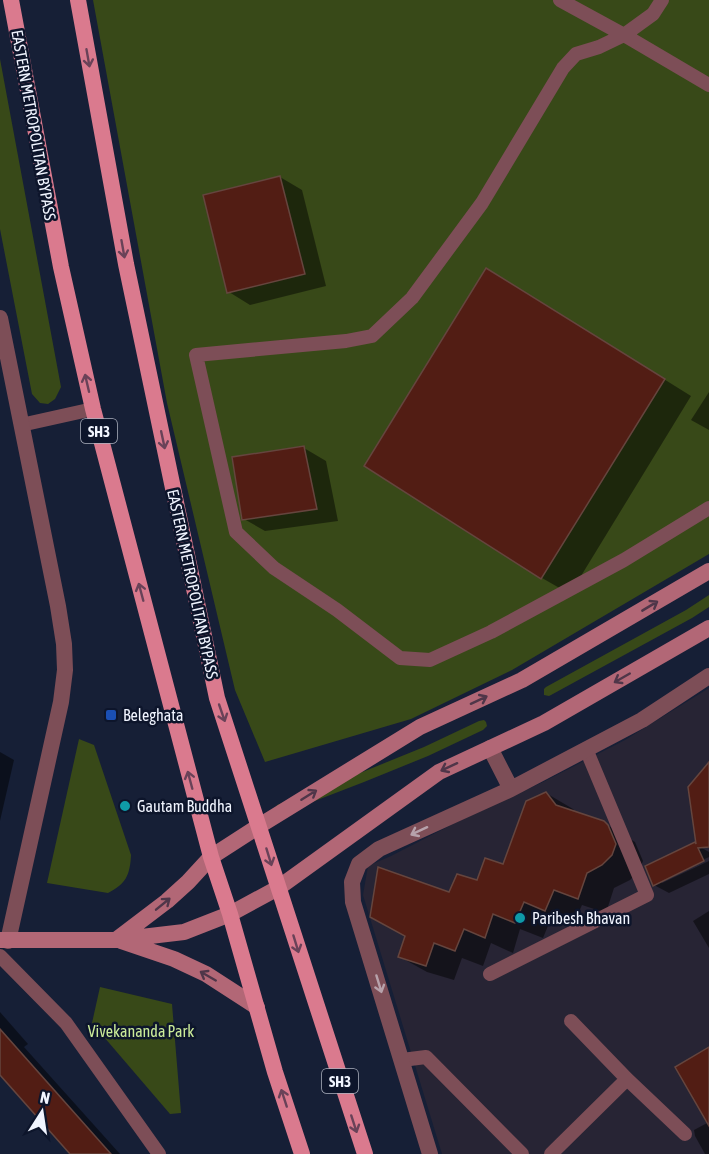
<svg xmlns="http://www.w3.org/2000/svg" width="709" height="1154" font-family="'Asap Condensed',sans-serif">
  <rect width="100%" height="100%" fill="#161f36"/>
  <path fill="#272434" d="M 709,688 L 709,1154 L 442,1154 L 363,895 L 368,866 L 391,856 L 455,823 L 543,782 L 625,740 Z"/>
  <path fill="#384918" d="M 93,0 L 709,0 L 709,554 L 512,670 L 411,719 L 265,762 L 235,690 L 167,403 Z
    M 0,59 L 61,387 L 55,399 L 48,404 L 40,403 L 32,394 L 0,229 Z
    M 709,595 L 709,607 L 692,618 L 551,695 L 549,696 L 544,695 L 544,689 L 546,687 L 686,610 Z
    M 484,720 L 486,722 L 487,726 L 483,730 L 428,756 L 364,782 L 281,814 L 275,809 L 277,805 L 360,773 L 424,747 L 479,721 Z
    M 79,739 L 94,745 L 131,855 C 130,875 126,884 108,893 L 47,883 Z
    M 100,987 L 172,1004 L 181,1113 L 170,1114 L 92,1023 Z"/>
  <path fill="#0007" d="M 280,177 L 302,190 L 326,286 L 250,305 L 229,292 Z
    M 513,285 L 691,396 L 570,594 L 542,578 L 366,465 Z
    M 709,392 L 709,430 L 691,420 Z
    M 304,448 L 326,461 L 338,521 L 265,531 L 244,519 Z
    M 0,752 L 14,760 L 0,821 Z
    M 546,793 L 573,809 L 576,814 L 604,823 L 635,842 L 643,861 L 639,871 L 630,880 L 614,888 L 606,913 L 582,905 L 573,925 L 552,916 L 543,938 L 520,929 L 513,953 L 491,943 L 483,966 L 462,958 L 454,980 L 427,972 L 400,957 L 449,894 L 478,882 L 504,866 Z
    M 695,844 L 709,852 L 709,857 L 662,880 L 662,883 L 709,861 L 709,874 L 669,893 L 654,885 Z
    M 709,911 L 709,948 L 693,921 Z
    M 0,1012 L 28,1044 L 24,1047 L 120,1154 L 73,1154 L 0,1072 Z
    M 709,1049 L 709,1154 L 705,1154 L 695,1136 L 694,1130 L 709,1122 Z"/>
  <path fill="#521d14" stroke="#65453e" stroke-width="1.5" d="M 280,176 L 305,274 L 227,293 L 203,195 Z
    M 486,268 L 665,379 L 541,579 L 364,466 Z
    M 304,446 L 317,509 L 242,520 L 232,457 Z
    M 709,762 L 709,847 L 698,848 L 704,861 L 653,886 L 645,866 L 695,842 L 696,844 L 688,787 Z
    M 546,792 L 556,805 L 604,821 L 608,825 L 616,844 L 612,855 L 602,865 L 587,873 L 578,899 L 554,890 L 545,911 L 524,902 L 515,923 L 493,914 L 485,938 L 464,929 L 455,951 L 434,943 L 426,966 L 398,957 L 405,936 L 370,917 L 378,867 L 449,892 L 457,874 L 477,880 L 485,858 L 503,864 L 526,801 Z
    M 0,1029 L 111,1154 L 70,1154 L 0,1075 Z
    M 709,1047 L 709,1126 L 675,1067 Z"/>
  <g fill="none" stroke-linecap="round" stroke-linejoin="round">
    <path stroke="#7d4e57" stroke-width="14" d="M 560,0 L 624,35 L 709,85
      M 662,0 L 653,14 L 624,35 L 599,47 L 576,54 L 563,68 L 482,203 L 412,298 L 372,336 L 346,341 L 196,355 L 236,532 L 274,568 L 337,610 L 400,658 L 430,660 L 491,632 L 624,560 L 709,508
      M 21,425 L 93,409
      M 0,956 L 66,1023 L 159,1154
      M 490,974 L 647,895 L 586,749
      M 571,1021 L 627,1079 L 685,1134
      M 402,1060 L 426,1057 L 522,1154
      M 551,1154 L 627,1079"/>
    <path stroke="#7d4e57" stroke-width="16" d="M 490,748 L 511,789
      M 430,1154 L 353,902 L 352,882 L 359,864 L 379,849 L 511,789 L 642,720 L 709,676"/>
    <path stroke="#7d4e57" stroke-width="16" d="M 0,318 L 58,606 L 64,644 L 65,670 L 61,702 L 8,941"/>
    <path stroke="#b26776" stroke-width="16" d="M 117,939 L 167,901 L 188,882 L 211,857 L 259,826 L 420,727 L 522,680 L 709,571
      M 0,940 L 116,940 L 184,932 L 230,914 L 278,888 L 439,772 L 544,723 L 709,628
      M 121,941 L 174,959 L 206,974 L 257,1007"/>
    <path stroke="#da7a8e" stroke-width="16" d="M 11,0 L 61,267 L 93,409 L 211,857 L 230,914 L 275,1072 L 302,1154
      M 78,0 L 126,264 L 217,698 L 365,1154"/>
  </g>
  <defs><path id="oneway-shaft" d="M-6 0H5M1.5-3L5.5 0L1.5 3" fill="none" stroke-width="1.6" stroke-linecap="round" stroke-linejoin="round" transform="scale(1.5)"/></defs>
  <g stroke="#694258">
    <use href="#oneway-shaft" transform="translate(88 58) rotate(80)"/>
    <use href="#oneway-shaft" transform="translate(123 249) rotate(80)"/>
    <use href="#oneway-shaft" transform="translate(87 383) rotate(-103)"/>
    <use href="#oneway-shaft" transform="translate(163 440) rotate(78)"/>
    <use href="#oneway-shaft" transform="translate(141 592) rotate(-105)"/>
    <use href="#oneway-shaft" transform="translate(222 713) rotate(71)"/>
    <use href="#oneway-shaft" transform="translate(190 780) rotate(-105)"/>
    <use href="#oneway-shaft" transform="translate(269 857) rotate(73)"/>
    <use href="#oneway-shaft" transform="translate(296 944) rotate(73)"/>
    <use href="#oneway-shaft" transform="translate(284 1098) rotate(-108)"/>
    <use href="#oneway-shaft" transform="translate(354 1124) rotate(72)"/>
  </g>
  <g stroke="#4f3649">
    <use href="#oneway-shaft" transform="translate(650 606) rotate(-31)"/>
    <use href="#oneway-shaft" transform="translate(622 678) rotate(150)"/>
    <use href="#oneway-shaft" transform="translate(479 700) rotate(-25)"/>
    <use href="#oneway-shaft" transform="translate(449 767) rotate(155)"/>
    <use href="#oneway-shaft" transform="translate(309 795) rotate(-32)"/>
    <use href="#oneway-shaft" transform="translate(163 904) rotate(-39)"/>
    <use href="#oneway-shaft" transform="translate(208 976) rotate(-150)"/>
  </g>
  <g stroke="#b7a2ab">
    <use href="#oneway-shaft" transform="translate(419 831) rotate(155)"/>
    <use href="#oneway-shaft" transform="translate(379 984) rotate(73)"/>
  </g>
  <rect fill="#1a4fb4" stroke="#0d152b" stroke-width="2" x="105" y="709" width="12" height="12" rx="3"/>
  <g fill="#0f9aa8" stroke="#0d152b" stroke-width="2">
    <circle cx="125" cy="806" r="6"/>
    <circle cx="520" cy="918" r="6"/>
  </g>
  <g text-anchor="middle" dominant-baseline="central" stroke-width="5" stroke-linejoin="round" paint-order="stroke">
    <g fill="#0d152b" stroke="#adb2bf" stroke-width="1.5">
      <rect x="81" y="419" width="36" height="24" rx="4.5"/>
      <rect x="322" y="1069" width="36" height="24" rx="4.5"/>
    </g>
    <g font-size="15" font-weight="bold" fill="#f1f5ff">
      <text x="99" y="431">SH3</text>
      <text x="340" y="1081">SH3</text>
    </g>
    <g font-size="16" fill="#f1f5ff" stroke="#0d152b">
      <text transform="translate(34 125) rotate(80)">EASTERN METROPOLITAN BYPASS</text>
      <text transform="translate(193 584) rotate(78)">EASTERN METROPOLITAN BYPASS</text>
    </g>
    <g font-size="16" fill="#f1f5ff" stroke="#0d152b" text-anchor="start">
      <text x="123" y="715">Beleghata</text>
      <text x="137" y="806">Gautam Buddha</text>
      <text x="532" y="918">Paribesh Bhavan</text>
    </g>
    <g font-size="16" fill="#cbeb99" stroke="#0d152b">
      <text x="141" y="1031">Vivekananda Park</text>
    </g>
  </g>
  <g transform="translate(42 1112) rotate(12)" stroke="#0d152b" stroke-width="4.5" paint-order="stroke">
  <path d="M0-4.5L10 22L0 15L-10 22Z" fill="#f1f5ff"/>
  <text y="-9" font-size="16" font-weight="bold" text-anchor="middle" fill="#f1f5ff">N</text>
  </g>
</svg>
